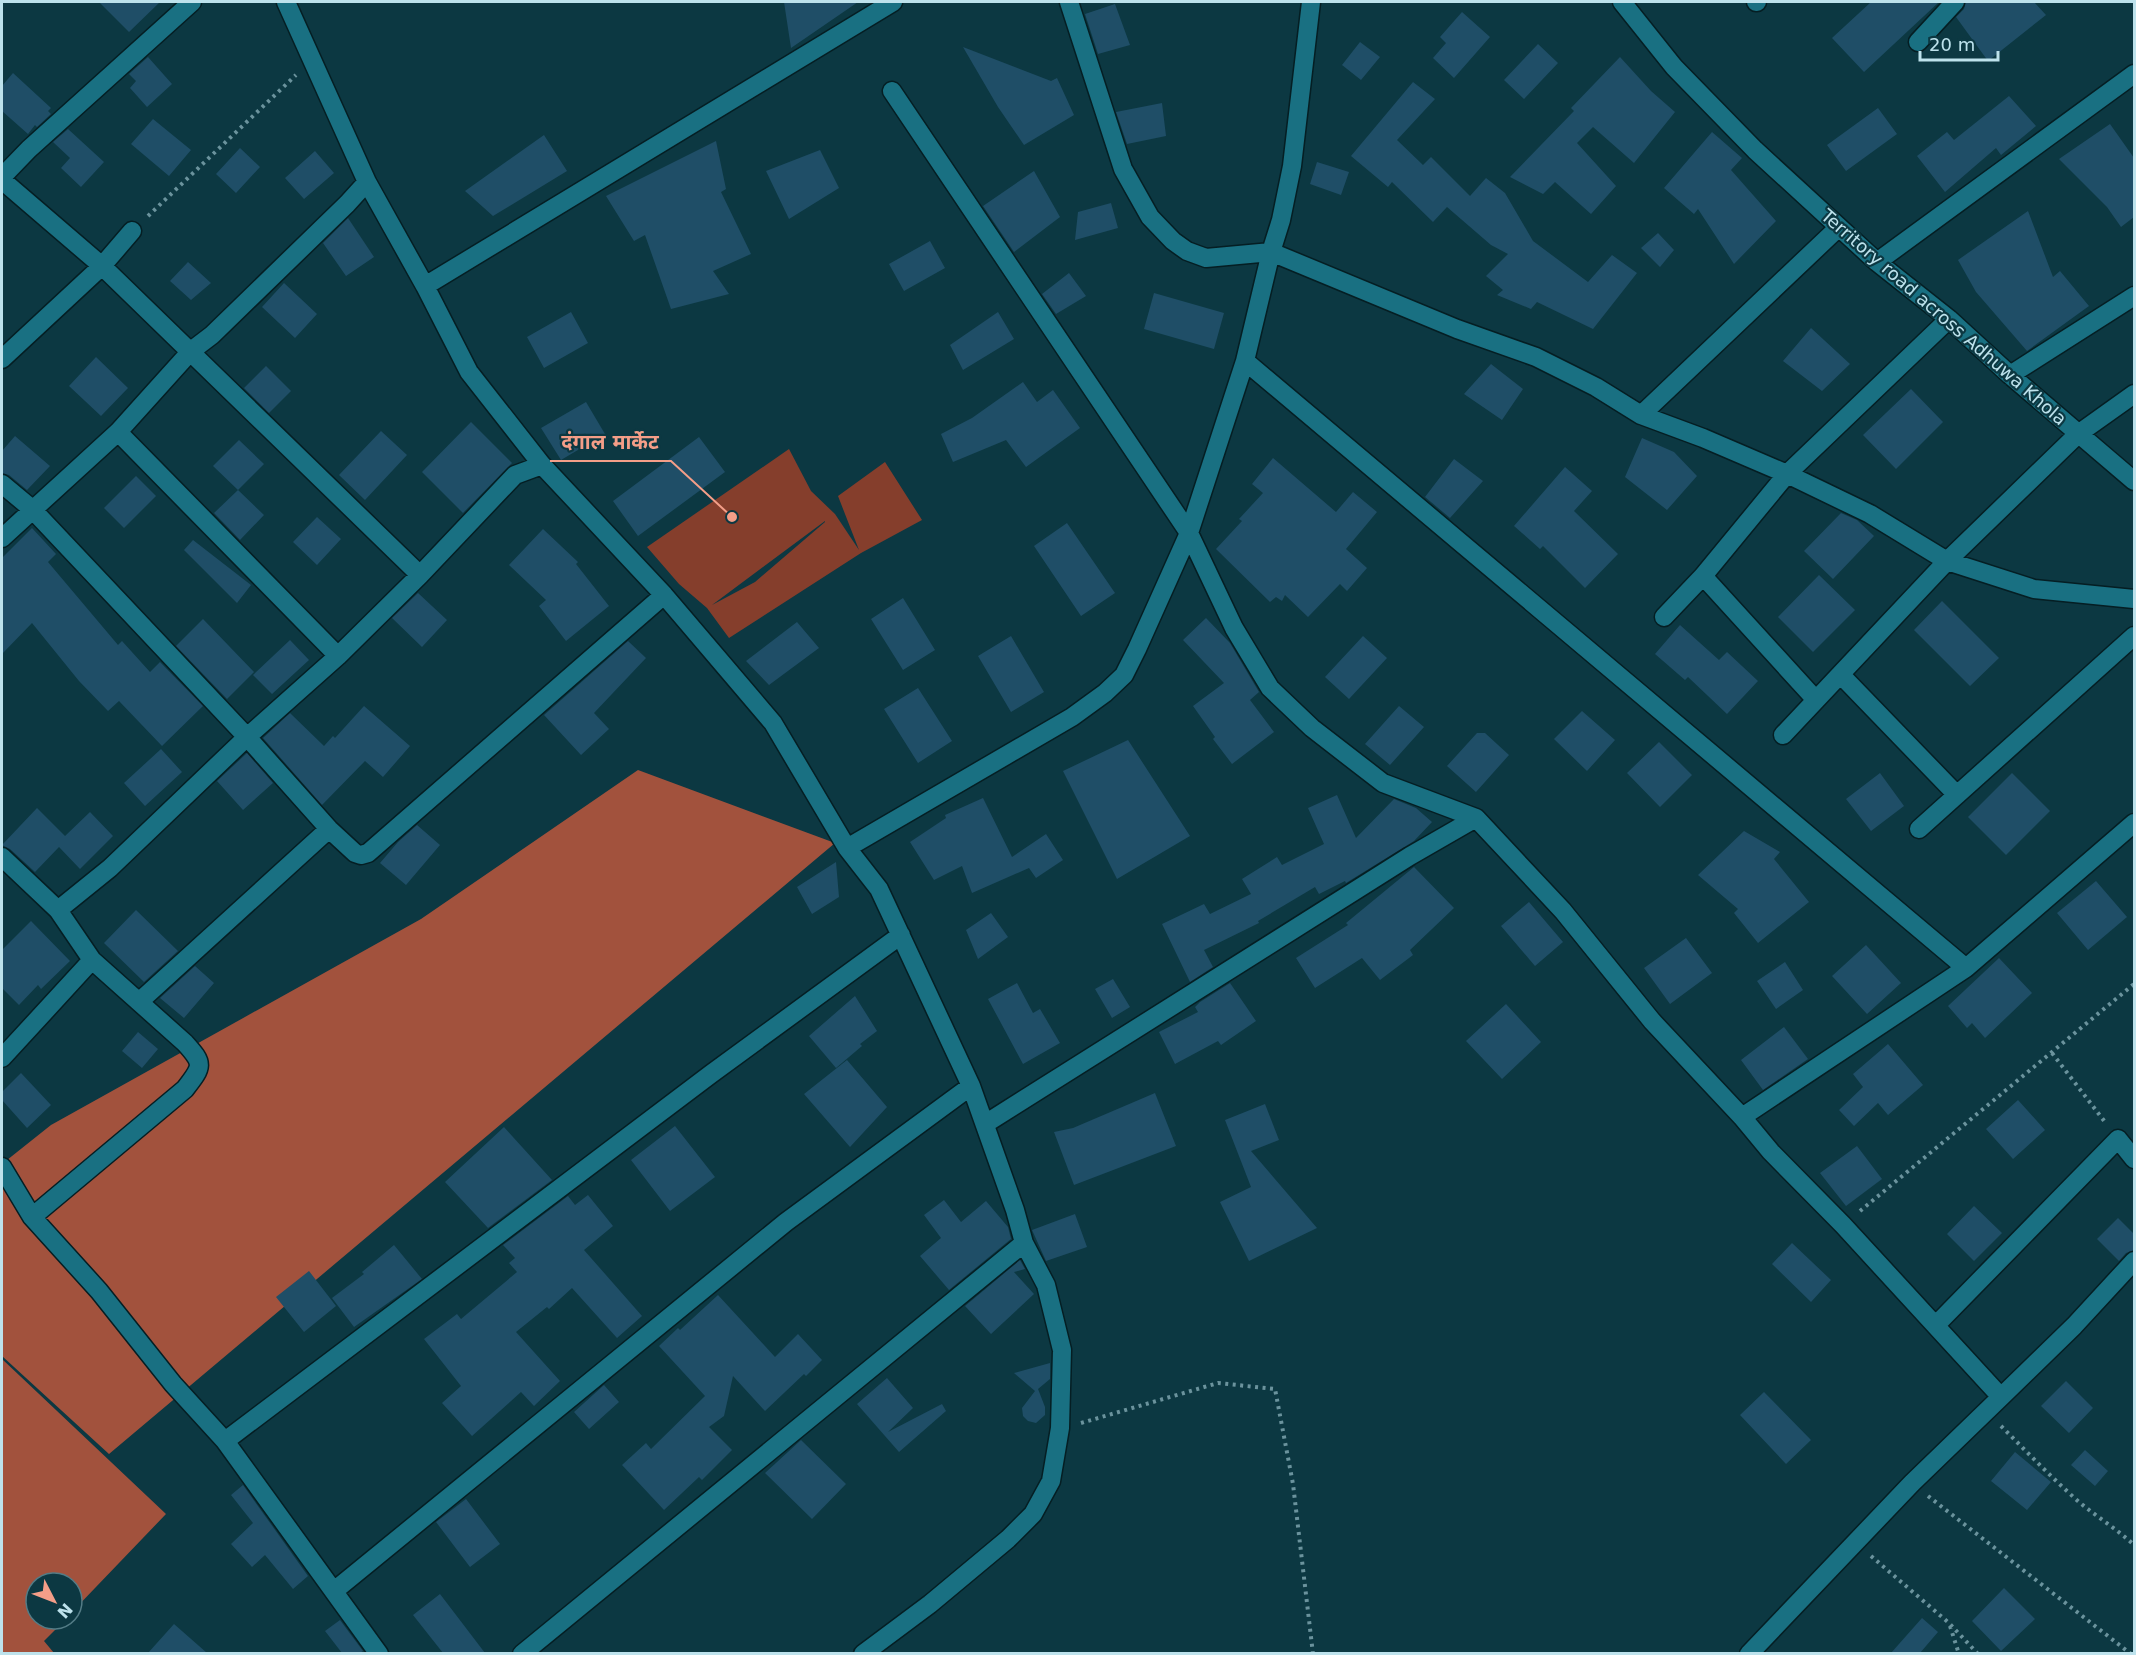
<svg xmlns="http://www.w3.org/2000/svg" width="2136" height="1655" font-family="'DejaVu Sans','Noto Sans Devanagari',sans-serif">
  <rect width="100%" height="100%" fill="#0c3842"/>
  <path fill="#853e2c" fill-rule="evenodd" d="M 789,449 L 811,491 L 835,514 L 859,550 L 838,496 L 885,462 L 922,520 L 861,553 L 729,638 L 707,608 L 679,584 L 647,547 ZM 825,522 L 755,582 L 712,605 L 825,521 Z"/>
  <path fill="#a2523d" d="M 638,770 L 835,843 L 109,1454 L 2,1356 L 2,1164 L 51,1125 L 421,919 Z
    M 2,1359 L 166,1514 L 72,1612 L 72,1583 L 36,1583 L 36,1619 L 66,1619 L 44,1641 L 54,1653 L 2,1653 Z"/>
  <path fill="#1f4e67" d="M 99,2 L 160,2 L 129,32 Z
    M 784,2 L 858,2 L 791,48 Z
    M 1871,2 L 1939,2 L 1864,72 L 1832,38 Z
    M 1966,2 L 2034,2 L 2046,15 L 1988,61 L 1956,17 L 1964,9 Z
    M 1115,4 L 1130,45 L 1098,54 L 1085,14 Z
    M 1462,12 L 1490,37 L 1454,78 L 1433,58 L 1446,43 L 1440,37 Z
    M 1360,42 L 1380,57 L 1361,80 L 1342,65 Z
    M 1538,44 L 1558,63 L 1524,99 L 1504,80 Z
    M 963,47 L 1051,81 L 1057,78 L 1074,115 L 1024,145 L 998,107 Z
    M 148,57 L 172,84 L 147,107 L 130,88 L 136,81 L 129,74 Z
    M 1620,57 L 1651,91 L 1675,112 L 1634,163 L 1593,127 L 1577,143 L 1616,186 L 1591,214 L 1555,182 L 1543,194 L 1510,177 L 1574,111 L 1571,108 Z
    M 13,73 L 51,108 L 48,111 L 51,114 L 37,127 L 35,125 L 28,134 L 2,111 L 2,86 Z
    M 1413,82 L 1435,99 L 1397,140 L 1423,165 L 1431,157 L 1470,196 L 1486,178 L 1505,193 L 1533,241 L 1588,282 L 1612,255 L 1637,273 L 1593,329 L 1537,302 L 1531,309 L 1497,295 L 1503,290 L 1486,276 L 1508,254 L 1491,245 L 1447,207 L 1433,222 L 1392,182 L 1388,187 L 1351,156 Z
    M 2009,96 L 2036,126 L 2001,155 L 1996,148 L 1945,192 L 1917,156 L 1947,132 L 1954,140 Z
    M 1162,103 L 1166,136 L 1127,144 L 1116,112 Z
    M 1878,108 L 1897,134 L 1846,171 L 1827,145 Z
    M 153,119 L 191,150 L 169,176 L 131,144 Z
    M 2110,124 L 2134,158 L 2134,217 L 2121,227 L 2107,207 L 2059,159 Z
    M 68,129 L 104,162 L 81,187 L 61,168 L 70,158 L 53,142 Z
    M 1712,132 L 1742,158 L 1731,170 L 1776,221 L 1734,264 L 1698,209 L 1694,214 L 1664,188 Z
    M 544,135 L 567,171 L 493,216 L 465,191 Z
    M 716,141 L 726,189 L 721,192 L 751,254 L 713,271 L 729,294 L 671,309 L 645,235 L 634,241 L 606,196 Z
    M 240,148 L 260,167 L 236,193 L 216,174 Z
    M 820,150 L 839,188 L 789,219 L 766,171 Z
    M 315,151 L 334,173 L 304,199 L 285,178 Z
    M 1317,162 L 1349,172 L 1341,195 L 1310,184 Z
    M 1034,171 L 1060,217 L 1014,252 L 983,206 Z
    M 1111,203 L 1118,228 L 1075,240 L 1078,212 Z
    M 2028,211 L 2053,277 L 2060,271 L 2089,306 L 2027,351 L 1976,292 L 1958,260 Z
    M 348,218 L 374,257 L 346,276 L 323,243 Z
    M 1658,233 L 1674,250 L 1660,267 L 1641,248 Z
    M 930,241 L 945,268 L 904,291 L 889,264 Z
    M 188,262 L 211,283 L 191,300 L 170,281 Z
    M 1069,273 L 1086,296 L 1056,314 L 1042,294 Z
    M 284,283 L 317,314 L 295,338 L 262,307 Z
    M 1154,293 L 1224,313 L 1214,349 L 1144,329 Z
    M 571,312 L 588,343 L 544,368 L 527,337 Z
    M 998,312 L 1014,339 L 963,370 L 950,345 Z
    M 1811,328 L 1850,364 L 1822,391 L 1783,361 Z
    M 96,357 L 128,388 L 101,416 L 69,386 Z
    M 1491,364 L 1523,389 L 1502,420 L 1464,394 Z
    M 266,366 L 291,391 L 269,413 L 244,388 Z
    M 1023,382 L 1037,402 L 1053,390 L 1080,428 L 1026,467 L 1006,440 L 953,462 L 941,434 L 972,418 Z
    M 1911,389 L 1943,422 L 1896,469 L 1863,435 Z
    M 586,402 L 605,434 L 561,460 L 541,428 Z
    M 471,422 L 512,463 L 463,513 L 422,472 Z
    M 381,431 L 407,455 L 365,500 L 339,475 Z
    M 15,436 L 50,466 L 27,490 L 9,475 L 2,473 L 2,451 Z
    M 699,437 L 725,472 L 638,536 L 613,501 Z
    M 1642,438 L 1674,452 L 1697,476 L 1667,510 L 1625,477 Z
    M 239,440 L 264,464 L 238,490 L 213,466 Z
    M 1273,458 L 1336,512 L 1353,492 L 1377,512 L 1346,549 L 1367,568 L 1347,591 L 1340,584 L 1308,617 L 1285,595 L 1282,601 L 1276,597 L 1270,602 L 1216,549 L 1242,521 L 1239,519 L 1263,493 L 1252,484 Z
    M 1454,459 L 1483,481 L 1450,518 L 1425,497 Z
    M 1565,467 L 1592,491 L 1574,511 L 1618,554 L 1585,588 L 1543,546 L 1540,549 L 1514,526 Z
    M 136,476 L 156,496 L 124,528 L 104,508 Z
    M 238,490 L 264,515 L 240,540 L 214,513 Z
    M 1841,513 L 1857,520 L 1874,536 L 1833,579 L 1804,551 Z
    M 317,517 L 341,539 L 317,565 L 293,542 Z
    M 1067,523 L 1115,593 L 1081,616 L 1034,546 Z
    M 32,528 L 56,554 L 48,562 L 118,645 L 122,641 L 150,672 L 160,662 L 203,706 L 162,746 L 119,701 L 108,711 L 79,681 L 32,623 L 2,654 L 2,558 Z
    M 543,529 L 578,562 L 576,564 L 609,606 L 566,641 L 539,606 L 546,600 L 509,565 Z
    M 193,540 L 251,585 L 237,603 L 184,550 Z
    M 1819,575 L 1855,610 L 1813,652 L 1778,617 Z
    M 418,593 L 447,620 L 422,647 L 392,618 Z
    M 903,598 L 935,650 L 903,670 L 871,619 Z
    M 1942,601 L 1999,658 L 1970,686 L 1914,630 Z
    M 1206,618 L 1230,643 L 1259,692 L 1250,700 L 1274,732 L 1232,764 L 1213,739 L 1215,737 L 1193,706 L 1224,683 L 1183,640 Z
    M 203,619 L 254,672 L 227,699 L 176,646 Z
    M 797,622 L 819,648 L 769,685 L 746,661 Z
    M 1680,625 L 1719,660 L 1727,652 L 1758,681 L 1727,714 L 1688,677 L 1685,680 L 1655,654 Z
    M 1011,636 L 1044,692 L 1011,712 L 978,656 Z
    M 1363,636 L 1387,658 L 1349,699 L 1325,677 Z
    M 290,640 L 309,660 L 272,694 L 253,675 Z
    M 628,641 L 646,658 L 594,713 L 609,729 L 581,755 L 544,715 Z
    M 918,688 L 952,741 L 918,763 L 884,709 Z
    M 364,706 L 410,746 L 383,777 L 365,761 L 322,805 L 263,738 L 290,713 L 324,746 L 333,736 L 335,738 Z
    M 1399,706 L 1424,727 L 1390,765 L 1365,744 Z
    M 1582,711 L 1615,740 L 1587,771 L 1554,739 Z
    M 1477,733 L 1485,733 L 1509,755 L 1476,792 L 1447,766 Z
    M 1128,740 L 1190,836 L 1117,879 L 1063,771 Z
    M 1659,742 L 1692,775 L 1660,807 L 1627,773 Z
    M 161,749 L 182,772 L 145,806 L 124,783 Z
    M 247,753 L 273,783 L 243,810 L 217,781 Z
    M 1880,773 L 1904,806 L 1871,831 L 1846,799 Z
    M 2012,773 L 2050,811 L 2006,855 L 1968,817 Z
    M 1337,795 L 1356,838 L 1394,799 L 1416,808 L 1432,822 L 1414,841 L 1346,883 L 1345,881 L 1319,894 L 1315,887 L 1258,921 L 1259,923 L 1204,950 L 1213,967 L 1190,982 L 1162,924 L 1204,904 L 1210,914 L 1251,894 L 1242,879 L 1277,857 L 1282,865 L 1324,844 L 1308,808 Z
    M 983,798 L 1012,857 L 1046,834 L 1063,860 L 1036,878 L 1029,868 L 972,893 L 962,866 L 934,880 L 910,842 L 946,818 L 945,815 Z
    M 37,808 L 65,836 L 90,812 L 113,836 L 80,869 L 59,847 L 35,872 L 10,849 L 2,845 Z
    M 417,825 L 440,845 L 406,885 L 380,863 L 398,842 Z
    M 1744,831 L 1780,852 L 1774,859 L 1809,902 L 1758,943 L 1734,913 L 1738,909 L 1698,875 Z
    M 836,862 L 839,897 L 812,914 L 797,887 Z
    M 1414,867 L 1454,908 L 1410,950 L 1413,955 L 1380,980 L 1362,958 L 1315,988 L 1296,958 L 1348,925 L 1346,923 Z
    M 2096,881 L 2127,917 L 2088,950 L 2057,913 Z
    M 1529,902 L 1563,942 L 1535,966 L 1501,926 Z
    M 136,910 L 178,951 L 144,982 L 104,943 Z
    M 991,913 L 1008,937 L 978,959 L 966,930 Z
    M 31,921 L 70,961 L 41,989 L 38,985 L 19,1005 L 2,988 L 2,950 Z
    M 1686,938 L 1712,973 L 1670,1004 L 1644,968 Z
    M 1866,945 L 1901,983 L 1867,1014 L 1832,976 Z
    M 1999,958 L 2032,993 L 1985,1038 L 1972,1023 L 1967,1028 L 1948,1006 Z
    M 1785,962 L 1803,990 L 1776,1009 L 1757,981 Z
    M 195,966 L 214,983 L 184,1018 L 160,998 Z
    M 1113,979 L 1130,1007 L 1112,1018 L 1095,989 Z
    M 1017,983 L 1033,1013 L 1040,1009 L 1060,1043 L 1023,1064 L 988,999 Z
    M 1230,983 L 1256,1021 L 1221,1045 L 1218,1041 L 1175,1064 L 1159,1032 L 1198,1012 L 1195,1007 L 1200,1002 Z
    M 855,996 L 877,1031 L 860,1044 L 862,1046 L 836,1068 L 809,1036 Z
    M 1506,1004 L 1541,1042 L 1502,1079 L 1466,1041 Z
    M 1784,1027 L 1808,1059 L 1763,1090 L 1741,1060 Z
    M 138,1032 L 158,1049 L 142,1068 L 122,1051 Z
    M 1888,1044 L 1923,1085 L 1888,1115 L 1878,1103 L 1854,1126 L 1839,1110 L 1863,1087 L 1853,1074 Z
    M 847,1060 L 887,1107 L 850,1147 L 804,1094 Z
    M 21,1073 L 51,1105 L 27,1128 L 2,1100 L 2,1092 Z
    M 1155,1093 L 1176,1146 L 1074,1185 L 1054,1132 L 1073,1128 Z
    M 2018,1100 L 2045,1130 L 2013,1159 L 1986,1129 Z
    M 1265,1104 L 1279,1140 L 1251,1151 L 1317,1228 L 1249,1261 L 1220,1202 L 1251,1187 L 1225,1120 Z
    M 675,1126 L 715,1177 L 670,1211 L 631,1160 Z
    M 504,1127 L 552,1180 L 488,1228 L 445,1182 Z
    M 1857,1146 L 1882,1179 L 1846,1206 L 1820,1173 Z
    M 588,1195 L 613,1226 L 584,1250 L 642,1316 L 617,1338 L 572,1288 L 549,1309 L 547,1307 L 516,1332 L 560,1381 L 534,1406 L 521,1392 L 472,1436 L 442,1403 L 461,1386 L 424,1339 L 457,1314 L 461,1319 L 517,1272 L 509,1263 L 515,1258 L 503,1245 L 568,1196 L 575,1205 Z
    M 944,1200 L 961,1222 L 986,1201 L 1008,1227 L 1011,1239 L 949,1290 L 920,1256 L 941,1238 L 924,1215 Z
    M 1974,1206 L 2002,1233 L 1974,1261 L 1947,1234 Z
    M 1075,1214 L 1087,1247 L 1046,1261 L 1032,1230 Z
    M 2118,1218 L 2134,1234 L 2134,1250 L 2126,1253 L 2119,1261 L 2097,1239 Z
    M 1792,1243 L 1831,1280 L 1811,1302 L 1772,1264 Z
    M 394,1245 L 422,1279 L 354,1327 L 332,1298 L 364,1274 L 362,1272 Z
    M 1020,1260 L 1025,1269 L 1014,1272 L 1034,1294 L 991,1334 L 965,1306 Z
    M 309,1271 L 336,1306 L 304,1332 L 276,1297 Z
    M 718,1295 L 775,1357 L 798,1334 L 822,1360 L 806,1376 L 804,1374 L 765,1411 L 733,1376 L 724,1416 L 709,1427 L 732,1450 L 702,1480 L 699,1477 L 664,1510 L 622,1465 L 646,1443 L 651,1449 L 705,1396 L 659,1346 L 678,1328 L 680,1330 Z
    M 1050,1363 L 1050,1379 L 1038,1389 L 1045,1407 L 1045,1415 L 1036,1423 L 1028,1421 L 1023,1416 L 1022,1408 L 1035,1391 L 1014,1373 Z
    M 887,1378 L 913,1408 L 888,1432 L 942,1404 L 946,1411 L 899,1452 L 857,1404 Z
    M 2066,1381 L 2093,1408 L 2069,1433 L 2041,1406 Z
    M 604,1385 L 619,1402 L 589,1429 L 574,1412 Z
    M 1764,1392 L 1811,1440 L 1786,1464 L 1740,1415 Z
    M 801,1440 L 846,1484 L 812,1519 L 765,1473 Z
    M 2085,1450 L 2108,1471 L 2095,1486 L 2071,1465 Z
    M 2015,1452 L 2051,1482 L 2027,1510 L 1991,1481 Z
    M 243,1485 L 308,1576 L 293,1589 L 265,1555 L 252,1567 L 231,1544 L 253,1523 L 231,1495 Z
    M 466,1499 L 500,1544 L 470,1567 L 436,1522 Z
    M 2004,1588 L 2035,1619 L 2001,1651 L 1972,1621 Z
    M 440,1594 L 485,1653 L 443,1653 L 413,1615 Z
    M 1922,1618 L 1938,1632 L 1920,1653 L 1891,1653 Z
    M 340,1620 L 363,1651 L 360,1653 L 342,1653 L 325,1631 Z
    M 174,1624 L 207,1653 L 148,1653 Z"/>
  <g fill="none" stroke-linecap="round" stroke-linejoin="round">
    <g stroke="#051e23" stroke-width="21">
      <path id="minor" d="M 286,2 L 367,182 L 425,286 L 469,372 L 542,465 L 664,595 L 773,723 L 847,848 L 879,889 L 971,1086 L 1015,1210 L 1024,1243 L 1046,1285 L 1062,1350 L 1060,1428 L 1051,1481 L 1033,1514 L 1008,1539 L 930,1604 L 863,1654
        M 1069,2 L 1123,169 L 1150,217 L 1173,241 L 1187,251 L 1206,258 L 1271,252 L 1457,329 L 1536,357 L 1596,387 L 1641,415 L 1703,438 L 1787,474 L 1870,514 L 1947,561 L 2034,589 L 2134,599
        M 1622,2 L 1674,67 L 1755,150 L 1877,262 L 1949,319 L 2010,375 L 2134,481
        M 1756,2 L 1757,2
        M 1918,42 L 1955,2
        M 892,91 L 1189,533 L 1234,628 L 1270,688 L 1312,728 L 1383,783 L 1476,818 L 1563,911 L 1652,1021 L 1742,1117 L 1771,1152 L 1843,1225 L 2001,1397 L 1912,1483 L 1749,1654
        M 2,177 L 29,149 L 192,2
        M 2,180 L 102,266 L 420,575
        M 1877,262 L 2134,74
        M 425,286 L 893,2
        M 2,359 L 102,266 L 132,231
        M 1245,361 L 1966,968
        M 2010,375 L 2134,296
        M 1641,415 L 1839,227
        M 118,432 L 338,656
        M 2,484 L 32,509 L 247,737 L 329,829 L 355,853 L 361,855 L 368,853 L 664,595
        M 2,538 L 118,432 L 191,351 L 212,335 L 347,204 L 367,182
        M 1703,576 L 1816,700
        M 1664,617 L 1703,576 L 1787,474 L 1949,319
        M 1841,675 L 1957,795
        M 1783,735 L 1947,561 L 2078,434 L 2134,394
        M 1919,829 L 2134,636
        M 847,848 L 1072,717 L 1105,693 L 1124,675 L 1137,649 L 1189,533 L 1245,361 L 1271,252 L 1281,220 L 1292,166 L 1311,2
        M 2,857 L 58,910 L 92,960 L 185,1043 C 204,1064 203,1066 185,1089 L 32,1217
        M 58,910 L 110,868 L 247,737 L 338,656 L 420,575 L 515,475 L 542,465
        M 140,1001 L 329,829
        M 2,1058 L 92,960
        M 1742,1117 L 1966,968 L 2134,823
        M 985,1124 L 1410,856 L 1476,818
        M 2,1167 L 32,1217 L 99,1291 L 173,1384 L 225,1441 L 379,1654
        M 1936,1325 L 2118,1139 L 2134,1159
        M 2001,1397 L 2074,1326 L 2134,1261
        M 225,1441 L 711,1074 L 901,935
        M 334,1591 L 786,1222 L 971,1086
        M 522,1654 L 1024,1243"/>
    </g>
    <path stroke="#6b939d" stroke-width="4" stroke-dasharray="3 4.5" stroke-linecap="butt" d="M 148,216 L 296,75
      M 2052,1053 L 2105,1122
      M 1860,1211 L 2134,984
      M 1081,1423 L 1218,1383 L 1275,1389 L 1293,1484 L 1313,1654
      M 2001,1426 C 2027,1452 2052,1478 2079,1502 C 2097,1517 2117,1529 2134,1545
      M 1928,1496 L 2131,1654
      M 1871,1556 L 1949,1623 L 1978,1654
      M 1950,1626 L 1959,1654
      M 2031,1654 L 2033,1654"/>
    <use href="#minor" stroke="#197082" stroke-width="18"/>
  </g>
  <g text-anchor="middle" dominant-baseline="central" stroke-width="4.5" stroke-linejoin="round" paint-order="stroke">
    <g font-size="18" fill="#bde2ec" stroke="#0c3842">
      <text transform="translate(1944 317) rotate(41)">Territory road across Adhuwa Khola</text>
    </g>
  </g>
  <path fill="none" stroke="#f49e88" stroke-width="2" d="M732 517L671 461H550"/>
  <circle fill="#f49e88" stroke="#0c3842" stroke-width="2" cx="732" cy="517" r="6"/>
  <g font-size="20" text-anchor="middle" font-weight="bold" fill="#f49e88" stroke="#0c3842" stroke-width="4.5" stroke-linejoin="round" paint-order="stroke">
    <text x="610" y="449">दंगाल मार्केट</text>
  </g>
  <rect width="2136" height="1655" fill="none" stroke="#bde2ec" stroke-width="6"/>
  <g transform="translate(54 1601) rotate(132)"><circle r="28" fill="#0c3842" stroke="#537c86" stroke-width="1.5"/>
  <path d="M0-4.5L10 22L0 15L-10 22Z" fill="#f49e88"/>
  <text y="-9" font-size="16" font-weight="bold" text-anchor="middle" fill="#bde2ec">N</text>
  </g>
  <path d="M1920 51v9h78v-9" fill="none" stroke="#bde2ec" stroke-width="3"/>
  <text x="1929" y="51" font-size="18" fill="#bde2ec" stroke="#0c3842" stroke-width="4.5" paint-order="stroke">20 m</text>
</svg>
